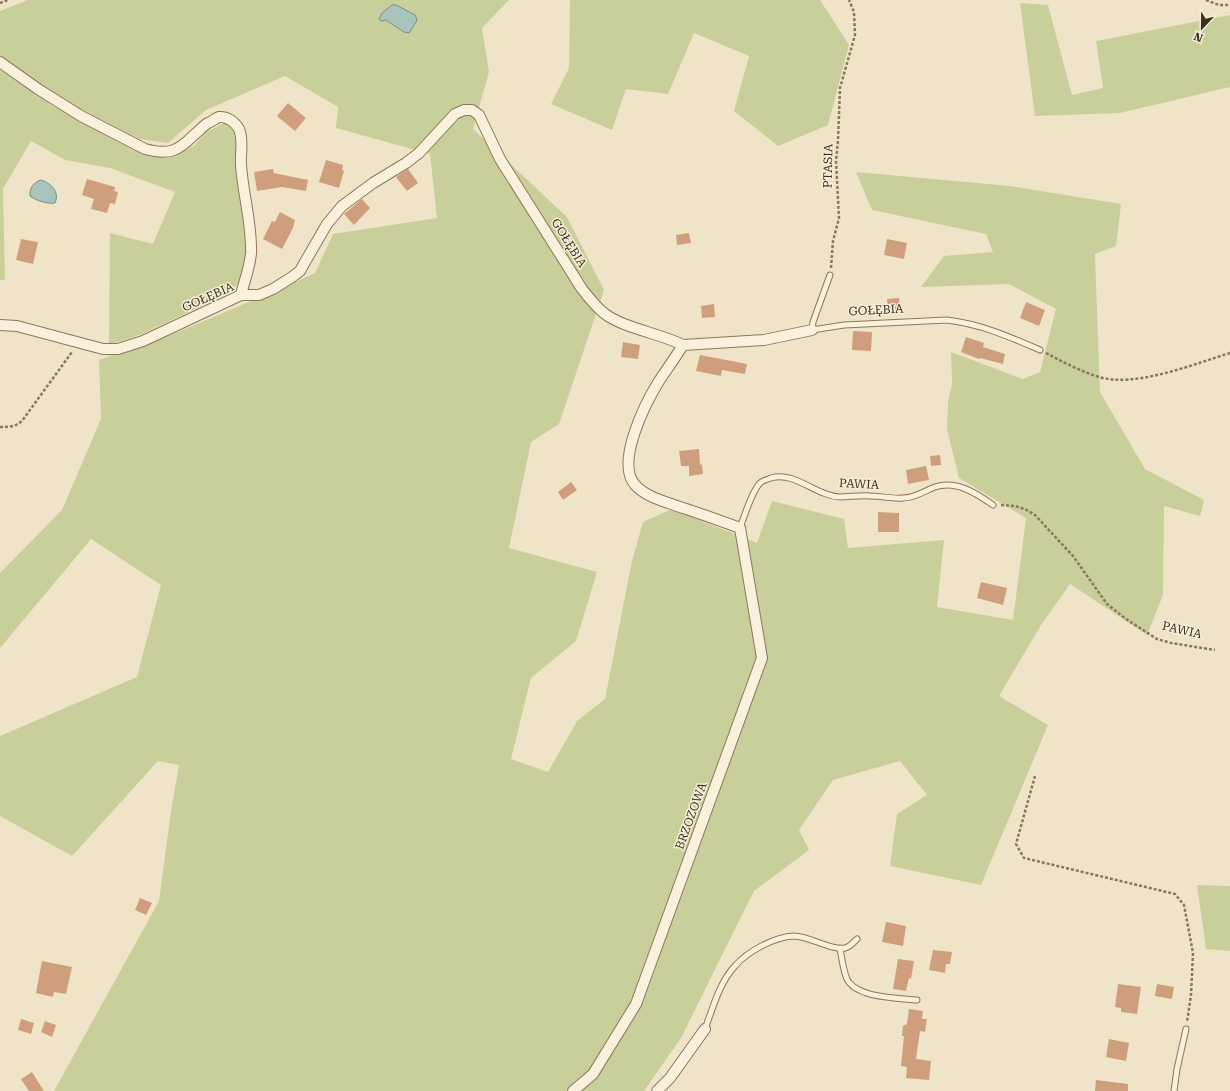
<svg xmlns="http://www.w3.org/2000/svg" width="1230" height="1091" font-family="'Roboto Serif',serif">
  <rect width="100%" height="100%" fill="#f0e4c8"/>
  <path fill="#c9cf9b" d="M 28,0 L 509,0 L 482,28 L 489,72 L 473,129 L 567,217 L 604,290 L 559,424 L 531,442 L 509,548 L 597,572 L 576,641 L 531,678 L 511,759 L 548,772 L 577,721 L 605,699 L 632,561 L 643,522 L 672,509 L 757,543 L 772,501 L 844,519 L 848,548 L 944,540 L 937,607 L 1013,620 L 1026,518 L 959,478 L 947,430 L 948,401 L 952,384 L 951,352 L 1023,379 L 1040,372 L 1056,309 L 1009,284 L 921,287 L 944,256 L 993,252 L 986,234 L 872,210 L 856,172 L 1010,186 L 1121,204 L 1116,246 L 1095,254 L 1100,392 L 1145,469 L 1204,500 L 1200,516 L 1164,506 L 1163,595 L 1147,635 L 1070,584 L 1041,625 L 999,696 L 1048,725 L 981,885 L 890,866 L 897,814 L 927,795 L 900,761 L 833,780 L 799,830 L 809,850 L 754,891 L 681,1038 L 644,1091 L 54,1091 L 159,901 L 171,811 L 179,765 L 158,761 L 72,856 L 0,816 L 0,736 L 137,677 L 161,585 L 91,539 L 0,648 L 0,573 L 62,510 L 101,419 L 99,360 L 173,334 L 275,291 L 315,273 L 333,234 L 437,218 L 430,154 L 336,128 L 338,107 L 285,76 L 206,110 L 168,143 L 140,139 L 127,133 L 58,97 L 0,55 L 0,11 Z
    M 570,0 L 820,0 L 849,45 L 828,125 L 778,146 L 734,111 L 749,56 L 694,33 L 668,94 L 626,89 L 612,130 L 551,104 L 569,68 Z
    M 1020,3 L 1048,5 L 1072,95 L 1103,88 L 1096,41 L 1230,15 L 1230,87 L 1120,113 L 1035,116 Z
    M 0,68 L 53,106 L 133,150 L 168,158 L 194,146 L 205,133 L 224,123 C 229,125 233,128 235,133 C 238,141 235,163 236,173 C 238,203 251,232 246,262 C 245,273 238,285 231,292 L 142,334 L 109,345 L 110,233 L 153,244 L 175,192 L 110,168 L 65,160 L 31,141 L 3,189 L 5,280 L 0,280 Z
    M 1197,885 L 1230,886 L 1230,951 L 1206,949 Z"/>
  <path fill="#a9c4bc" stroke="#6f938a" d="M 392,5 L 396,5 L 415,15 L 417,19 L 416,22 L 409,33 L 404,32 L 386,20 L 381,21 L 379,19 L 382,13 Z
    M 41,180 C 51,183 60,192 55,203 C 48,204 36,201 30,196 C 29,188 34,182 41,180 Z"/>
  <path fill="#cf9f7d" d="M 288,103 L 306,118 L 295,131 L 277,116 Z
    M 326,160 L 343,165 L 342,170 L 344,171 L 339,188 L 319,182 Z
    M 273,169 L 274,173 L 308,180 L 306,191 L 282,187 L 257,191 L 254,172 Z
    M 408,169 L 418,183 L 407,191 L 396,177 Z
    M 87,179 L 115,187 L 114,191 L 118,192 L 115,204 L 110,203 L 107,213 L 91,209 L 94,199 L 82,195 Z
    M 362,199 L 370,208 L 354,225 L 344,214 Z
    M 280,212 L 295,220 L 293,228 L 282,249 L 263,239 L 272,221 L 275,222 Z
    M 689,233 L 691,243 L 677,245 L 676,235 Z
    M 21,239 L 38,242 L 33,264 L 16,260 Z
    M 887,239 L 907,243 L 904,259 L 884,255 Z
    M 899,298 L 900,311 L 888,312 L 887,299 Z
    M 1026,302 L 1045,310 L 1039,326 L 1020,318 Z
    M 714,304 L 715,317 L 702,318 L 701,306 Z
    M 853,331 L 872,332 L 871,351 L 852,350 Z
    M 966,337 L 984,343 L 983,347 L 1005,354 L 1003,364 L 980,358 L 979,359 L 961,352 Z
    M 623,342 L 640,345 L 638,359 L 621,357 Z
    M 700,355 L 747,364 L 745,374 L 722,370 L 721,376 L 696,371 Z
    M 699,449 L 700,465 L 702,464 L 703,474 L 689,476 L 689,466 L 681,466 L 679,451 Z
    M 940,455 L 941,465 L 931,466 L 930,456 Z
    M 926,466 L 929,480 L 908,484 L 906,470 Z
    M 571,482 L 577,490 L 563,500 L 558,492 Z
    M 878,512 L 899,513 L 899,532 L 878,532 Z
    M 981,582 L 1007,588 L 1003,605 L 977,598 Z
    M 140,898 L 152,903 L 146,915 L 135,910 Z
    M 886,922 L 906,926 L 903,946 L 882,942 Z
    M 933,950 L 952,952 L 950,964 L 946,964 L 945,973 L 929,970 Z
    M 898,959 L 914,961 L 911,979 L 909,978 L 906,991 L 893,989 Z
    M 42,961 L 72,967 L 66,994 L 54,992 L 53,997 L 36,993 Z
    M 1118,984 L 1141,987 L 1137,1014 L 1121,1012 L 1121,1008 L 1115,1007 Z
    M 1157,984 L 1174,987 L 1172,999 L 1155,996 Z
    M 909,1009 L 923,1011 L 922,1019 L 927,1019 L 925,1032 L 920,1031 L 916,1059 L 931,1061 L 929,1080 L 906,1078 L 907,1067 L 901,1066 L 904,1036 L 902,1036 L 903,1026 L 907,1024 Z
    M 21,1019 L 34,1023 L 31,1034 L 18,1030 Z
    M 45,1021 L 56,1025 L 52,1037 L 41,1032 Z
    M 1109,1039 L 1129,1043 L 1126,1061 L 1106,1057 Z
    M 32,1072 L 37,1080 L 44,1091 L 29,1091 L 21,1079 Z
    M 1096,1080 L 1128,1084 L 1128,1091 L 1095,1091 Z"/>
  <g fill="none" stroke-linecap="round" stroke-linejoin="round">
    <g stroke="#8d765c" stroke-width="7">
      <path id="lane" d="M 830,275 L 813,322 L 812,330 L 844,325 L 947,320 C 981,324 1010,337 1040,350
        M 740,528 C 744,517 752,491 760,483 C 762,481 768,479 771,478 C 795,471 816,496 840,497 C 850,497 860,495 870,496 C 881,496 892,499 903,498 C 915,498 924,491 935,487 C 956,480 976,493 993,505
        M 840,949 C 842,958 843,970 847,979 C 856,998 898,998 917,1000
        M 705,1029 C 713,1008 719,983 735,966 C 748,951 774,937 794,936 C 809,936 832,951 845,948 C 850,947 853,943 857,939
        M 1174,1091 L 1177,1069 L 1186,1029"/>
    </g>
    <g stroke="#8d765c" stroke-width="12">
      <path id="street" d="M 0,62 L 38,89 L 81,116 L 145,149 C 169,155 177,152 194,135 C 199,131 203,126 208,123 C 211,122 216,118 219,117 C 227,116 235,122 239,129 C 244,141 240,153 241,165 C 243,195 252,223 251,253 C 250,267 244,282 241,295
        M 0,325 L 17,326 L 103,349 L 118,349 L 143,341 L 241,295 L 259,295 L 273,289 L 292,277 L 300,271 L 305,262 L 327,224 L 342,206 L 373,183 L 406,163 L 419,153 L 455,114 L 464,110 L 472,110 L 479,115 L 500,159 L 582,289 C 589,298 596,307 605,314 C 626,329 659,333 683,345 L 764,340 L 812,330
        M 573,1091 L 593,1074 L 636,1004 L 762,658 L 740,528 C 721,521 702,514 683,508 C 667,502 648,498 636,486 C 614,464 646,402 659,381 C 667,369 675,358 683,345
        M 657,1091 L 670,1078 L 705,1029"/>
    </g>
    <path stroke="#8d765c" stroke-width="2.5" stroke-dasharray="3 2" stroke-linecap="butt" d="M 1206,0 L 1219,5 L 1230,5
      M 0,3 L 8,0
      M 831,268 L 833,241 L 839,218 L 836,161 L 838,141 L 840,88 L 855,35 L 854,12 L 849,0
      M 1046,353 C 1063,362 1080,371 1099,377 C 1135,388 1194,364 1230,353
      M 0,427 C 9,427 15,427 22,421 L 72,352
      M 1001,505 L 1015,506 L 1025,509 L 1035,515 L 1073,556 L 1107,604 L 1126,619 L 1157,639 L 1171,643 L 1215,650
      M 1035,776 L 1016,844 L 1024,858 L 1175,894 L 1184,905 L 1193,953 L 1191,995 L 1187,1022"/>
    <use href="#lane" stroke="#faf1dc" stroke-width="5"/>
    <use href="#street" stroke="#faf1dc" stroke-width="10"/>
  </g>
  <g text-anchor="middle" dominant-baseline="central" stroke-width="3" stroke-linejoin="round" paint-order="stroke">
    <g font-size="12" fill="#3d2e20" stroke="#f7eed8">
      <text transform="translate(828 166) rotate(-89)">PTASIA</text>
      <text transform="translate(569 243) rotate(58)">GOŁĘBIA</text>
      <text transform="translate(208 297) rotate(-24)">GOŁĘBIA</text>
      <text transform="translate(876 310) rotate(-3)">GOŁĘBIA</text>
      <text transform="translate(859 484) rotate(3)">PAWIA</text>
      <text transform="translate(1182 630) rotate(13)">PAWIA</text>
      <text transform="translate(691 816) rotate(-70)">BRZOZOWA</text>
    </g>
  </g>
  <g transform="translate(1202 28) rotate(202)" stroke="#f7eed8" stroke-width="3" paint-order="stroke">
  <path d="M0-3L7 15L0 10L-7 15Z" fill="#3d2e20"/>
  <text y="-6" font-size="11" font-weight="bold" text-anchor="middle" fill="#3d2e20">N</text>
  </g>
</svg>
